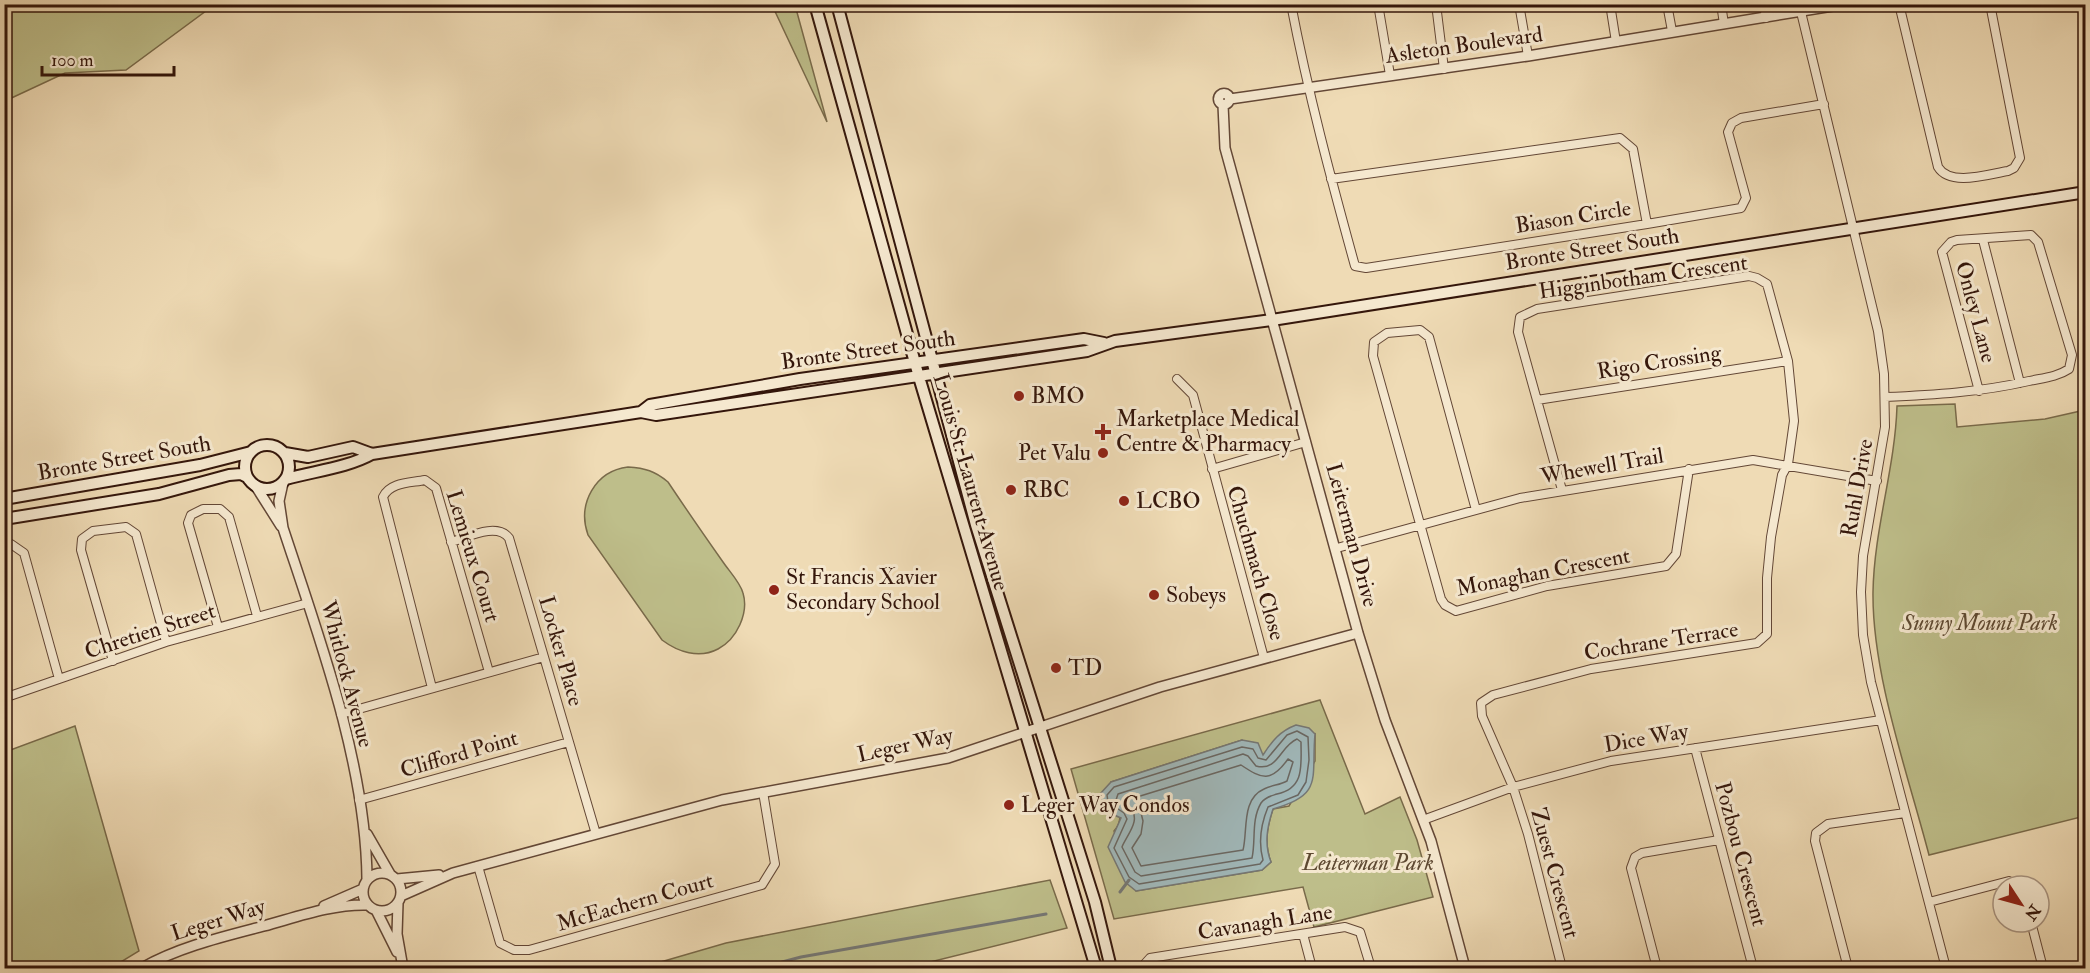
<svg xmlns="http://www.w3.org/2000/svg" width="2090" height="973" font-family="'IM FELL Double Pica',serif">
  <rect width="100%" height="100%" fill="#efdbb5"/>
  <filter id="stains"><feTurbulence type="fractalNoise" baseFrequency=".00333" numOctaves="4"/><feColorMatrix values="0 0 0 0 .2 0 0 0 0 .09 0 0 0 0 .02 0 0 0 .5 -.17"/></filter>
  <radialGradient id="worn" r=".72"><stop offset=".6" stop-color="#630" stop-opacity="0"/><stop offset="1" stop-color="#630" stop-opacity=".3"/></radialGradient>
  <path fill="#bebe8a" stroke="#796a4a" stroke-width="1.5" fill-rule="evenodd" d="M 4,5 L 5,4 L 214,5 L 126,70 L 65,73 L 5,101 Z
    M 772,5 L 795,5 L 827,122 Z
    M 1955,404 L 1957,427 L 2045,419 L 2085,410 L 2085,816 L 1929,855 C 1908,774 1872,675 1873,592 C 1874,529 1895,469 1897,406 Z
    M 628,467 C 645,468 655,471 668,482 C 686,509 704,535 723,562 C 729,571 740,582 743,593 C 749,613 737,639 718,649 C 699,659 678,652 662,640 L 588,535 C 577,504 595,471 628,467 Z
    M 1320,700 L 1365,814 L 1400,797 L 1417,840 L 1433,897 L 1314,927 L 1303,887 L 1114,919 L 1071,769 ZM 1315,734 L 1315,761 L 1289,806 L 1273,809 C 1267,827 1264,844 1271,862 L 1262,870 L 1136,891 L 1114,831 C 1127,818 1115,798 1111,782 L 1242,740 L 1263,756 Z
    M 75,726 L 139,951 L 111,968 L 5,968 L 5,752 Z
    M 1050,880 L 1067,928 L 906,968 L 640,968 L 726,943 Z"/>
  <path fill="#a0b8ba" stroke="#757774" stroke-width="1.5" d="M 1296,725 L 1309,728 L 1315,734 C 1311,778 1324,795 1273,809 C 1267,827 1264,844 1271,862 L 1262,870 L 1136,891 L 1125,882 L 1108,847 L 1121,818 C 1108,813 1102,808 1100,794 L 1111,782 L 1242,740 L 1258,743 L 1263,755 C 1272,741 1280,731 1296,725 Z"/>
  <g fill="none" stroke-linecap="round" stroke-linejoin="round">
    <path stroke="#6a6762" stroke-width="1.5" d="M 1297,731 L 1308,737 L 1309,760 L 1306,782 L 1298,795 L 1268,807 C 1261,824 1258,842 1263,860 L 1260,864 L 1139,884 L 1129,877 L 1114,848 L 1127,819 L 1124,813 L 1108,802 L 1107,795 L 1114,787 L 1242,747 L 1253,749 L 1258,758 L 1266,760 L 1287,735 Z
      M 1297,739 L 1301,742 C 1301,765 1305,788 1277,794 C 1271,796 1265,797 1261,803 C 1251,820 1256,840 1252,858 L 1141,876 L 1135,872 L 1122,847 C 1126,836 1143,819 1129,807 C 1125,804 1120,803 1116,800 L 1118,794 L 1243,754 L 1248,756 L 1256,766 C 1278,772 1280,746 1297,739 Z
      M 1288,759 L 1293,762 L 1287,781 C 1280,785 1272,785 1264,789 C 1241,799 1248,831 1243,850 L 1141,866 L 1132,848 L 1141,834 L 1143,821 L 1137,797 L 1241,765 C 1262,779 1271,783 1288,759 Z"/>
    <path stroke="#757774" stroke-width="3" d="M 4,8 L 11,4
      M 1120,892 L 1129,880
      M 759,968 L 801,957 L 1046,914"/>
    <g stroke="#634736" stroke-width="10">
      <path id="minor" d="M 1291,4 C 1308,93 1331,179 1355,266 L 1366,268 L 1647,224 L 1633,149 L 1620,138 L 1331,179
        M 1378,4 L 1390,75
        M 1436,4 L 1444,69
        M 1519,4 L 1528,56
        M 1610,4 L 1616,42
        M 1667,4 L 1672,31
        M 1721,4 L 1724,24
        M 1764,4 L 1766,18
        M 1899,4 L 1938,167 C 1950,187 1989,174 2008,171 L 2014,168 L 2020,158 L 1990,4
        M 1801,12 L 1878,331 L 1884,374 L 1885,427 L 1863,556 L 1861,592 L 1863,635 L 1871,682 L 1946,968
        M 1647,224 L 1741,208 L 1746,198 L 1728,132 L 1732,123 L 1741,118 L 1824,104
        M 1983,240 L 2020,383
        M 1177,379 L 1193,395 L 1264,658
        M 1885,397 C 1934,395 1981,392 2029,381 C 2043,378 2057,377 2069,369 L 2072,355 L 2038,242 L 2031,235 L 1957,240 L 1951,242 L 1942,252 L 1979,391
        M 1537,400 L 1788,361
        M 1212,469 L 1306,442
        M 1562,490 L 1518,332 L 1520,317 L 1537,309 L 1749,276 L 1757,278 L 1767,284 L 1788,361 L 1794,421 L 1788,464 L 1782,475 L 1771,537 L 1767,578 L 1767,634 L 1757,643 L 1591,669 L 1493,695 L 1481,703 L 1482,716 L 1513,787 L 1528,834 L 1562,968
        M 1476,510 L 1429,337 L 1420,330 L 1387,333 L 1374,342 L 1373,356 L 1441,599 L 1445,605 L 1456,611 L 1547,586 L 1666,566 L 1676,554 L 1689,469
        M 451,542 C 468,537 497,522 509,538 L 596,834
        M 4,545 L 11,544 L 24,553 L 59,679
        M 1337,548 L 1520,498 L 1753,460 L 1877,481
        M 218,627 L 188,523 L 191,515 L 203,509 L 220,509 L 229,517 L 257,616
        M 113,661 L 81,550 L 82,539 L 93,531 L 126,527 L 136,534 L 166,642
        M 432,688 L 383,497 C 390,482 410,483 425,480 L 436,488 L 489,672
        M 4,698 L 166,642 L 308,603
        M 341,714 L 544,657
        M 1695,748 L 1753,968
        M 359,800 L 569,742
        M 1423,820 L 1513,787 L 1611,761 L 1881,720
        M 478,866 L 500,943 L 514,950 L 529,950 L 762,885 L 775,864 L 763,792
        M 1929,902 L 2009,881 L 2018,886
        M 2031,922 L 2043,968
        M 1303,934 L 1312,968
        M 1141,968 L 1150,958 L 1345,927 L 1360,932 L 1371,968
        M 1657,968 L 1631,868 L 1635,857 L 1642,853 L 1719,840
        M 1848,968 L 1815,841 L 1816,833 L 1828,824 L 1905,813"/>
    </g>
    <g stroke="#634736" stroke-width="12">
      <path id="tertiary" d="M1218.5 99a5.5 5.5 0 1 1 11 0a5.5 5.5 0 1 1-11 0Z
        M 1230,99 L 1528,56 L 1845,4
        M 1223,105 L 1225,148 L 1358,633 L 1385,720 L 1431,841 L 1465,968
        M 283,483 L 279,501 L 283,528 C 319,637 366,764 367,879
        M 255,485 L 281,526
        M 367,834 L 390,874
        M363 892a19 19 0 1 1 38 0a19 19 0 1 1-38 0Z
        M 397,879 L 439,875
        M 401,896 L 453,873 L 722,800 L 948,758 L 1160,687 L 1358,633
        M 398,903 L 397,934 L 403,968
        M 324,906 L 363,889
        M 376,910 L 397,952
        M 142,968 C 179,947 222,937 264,926 C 297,917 332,904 367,905"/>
    </g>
    <g stroke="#34160b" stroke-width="14">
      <path id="secondary" d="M 815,4 L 919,377 L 1096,968
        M 837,4 L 976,525 L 1095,902 L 1111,968
        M 641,412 L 650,405 L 800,379 L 1084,339 L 1104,343
        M245 467a22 22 0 1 1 44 0a22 22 0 1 1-44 0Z
        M 285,453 L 308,457 L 353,447 L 372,454
        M 286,479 C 314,471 347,468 372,454 L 641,412 L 656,415 L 1087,351 L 1115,341 L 1272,320 L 2086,192
        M 4,499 L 200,465 L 251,452
        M 4,519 L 159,494 L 229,475 L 241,474 L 247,477"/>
    </g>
    <use href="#minor" stroke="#f5e8cf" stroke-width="8"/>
    <use href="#tertiary" stroke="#f5e8cf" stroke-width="9"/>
    <use href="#secondary" stroke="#f5e8cf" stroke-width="10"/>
  </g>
  <g fill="#8f2418" stroke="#f5e8cf" stroke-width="2">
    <circle cx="1019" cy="396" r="6"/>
    <path d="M1100 423h6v6h6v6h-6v6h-6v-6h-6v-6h6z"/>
    <circle cx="1103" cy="453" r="6"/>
    <circle cx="1011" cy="490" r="6"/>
    <circle cx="1124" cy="501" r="6"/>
    <circle cx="774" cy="590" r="6"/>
    <circle cx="1154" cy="595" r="6"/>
    <circle cx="1056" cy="668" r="6"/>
    <circle cx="1009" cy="805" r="6"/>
  </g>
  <g text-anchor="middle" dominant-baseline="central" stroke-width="6" stroke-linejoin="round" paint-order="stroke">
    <g font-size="22" fill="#34160b" stroke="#f5e8cf">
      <text transform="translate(1464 45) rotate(-8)">Asleton Boulevard</text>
      <text transform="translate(1573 217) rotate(-9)">Biason Circle</text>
      <text transform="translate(1592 249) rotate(-9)">Bronte Street South</text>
      <text transform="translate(1643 277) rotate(-8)">Higginbotham Crescent</text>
      <text transform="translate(1976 312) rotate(75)">Onley Lane</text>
      <text transform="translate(868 350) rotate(-8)">Bronte Street South</text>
      <text transform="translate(1659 362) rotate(-9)">Rigo Crossing</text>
      <text transform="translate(124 458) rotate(-10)">Bronte Street South</text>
      <text transform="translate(1602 466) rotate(-10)">Whewell Trail</text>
      <text transform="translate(971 482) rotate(74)">Louis St. Laurent Avenue</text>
      <text transform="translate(1857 488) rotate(-80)">Ruhl Drive</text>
      <text transform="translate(1352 535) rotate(75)">Leiterman Drive</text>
      <text transform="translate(473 556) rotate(73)">Lemieux Court</text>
      <text transform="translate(1256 563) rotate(74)">Chuchmach Close</text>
      <text transform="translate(1543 572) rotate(-11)">Monaghan Crescent</text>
      <text transform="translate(150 631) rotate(-18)">Chretien Street</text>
      <text transform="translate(1661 641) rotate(-9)">Cochrane Terrace</text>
      <text transform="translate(561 651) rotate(74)">Locker Place</text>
      <text transform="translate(347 674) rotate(75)">Whitlock Avenue</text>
      <text transform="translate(1646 738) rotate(-10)">Dice Way</text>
      <text transform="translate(905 745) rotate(-12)">Leger Way</text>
      <text transform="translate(459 754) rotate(-16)">Clifford Point</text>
      <text transform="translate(1741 854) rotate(75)">Pozbou Crescent</text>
      <text transform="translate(1555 873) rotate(75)">Zuest Crescent</text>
      <text transform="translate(635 902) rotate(-16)">McEachern Court</text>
      <text transform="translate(218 920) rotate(-17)">Leger Way</text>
      <text transform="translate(1265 922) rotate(-9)">Cavanagh Lane</text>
    </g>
    <g font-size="22" fill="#34160b" stroke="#f5e8cf" text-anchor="start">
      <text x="1031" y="396">BMO</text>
      <text x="1116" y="419">Marketplace Medical<tspan x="1116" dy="25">Centre &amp; Pharmacy</tspan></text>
      <text x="1091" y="453" text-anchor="end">Pet Valu</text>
      <text x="1023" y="490">RBC</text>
      <text x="1136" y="501">LCBO</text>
      <text x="786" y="577">St Francis Xavier<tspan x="786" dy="25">Secondary School</tspan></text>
      <text x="1166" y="595">Sobeys</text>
      <text x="1068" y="668">TD</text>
      <text x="1021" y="805">Leger Way Condos</text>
    </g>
    <g font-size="22" font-style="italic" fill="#5d4831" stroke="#f5e8cf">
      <text x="1980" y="623">Sunny Mount Park</text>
      <text x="1368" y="863">Leiterman Park</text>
    </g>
  </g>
  <rect width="2090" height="973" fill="none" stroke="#efdbb5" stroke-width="24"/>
  <rect x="6" y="6" width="2078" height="961" fill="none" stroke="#34160b" stroke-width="3"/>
  <rect x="12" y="12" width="2066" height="949" fill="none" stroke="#34160b" stroke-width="1.5"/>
  <g transform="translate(2021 904) rotate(126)"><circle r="28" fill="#f5e8cf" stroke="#a89481" stroke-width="1.5"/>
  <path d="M0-4.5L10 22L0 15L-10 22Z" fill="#8f2418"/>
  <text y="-9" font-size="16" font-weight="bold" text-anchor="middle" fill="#34160b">N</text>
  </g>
  <path d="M42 66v9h132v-9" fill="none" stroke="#34160b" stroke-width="3"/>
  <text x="51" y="66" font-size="18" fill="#34160b" stroke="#f5e8cf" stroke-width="4.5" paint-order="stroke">100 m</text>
  <rect width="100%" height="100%" filter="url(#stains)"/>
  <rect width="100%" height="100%" fill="url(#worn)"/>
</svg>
